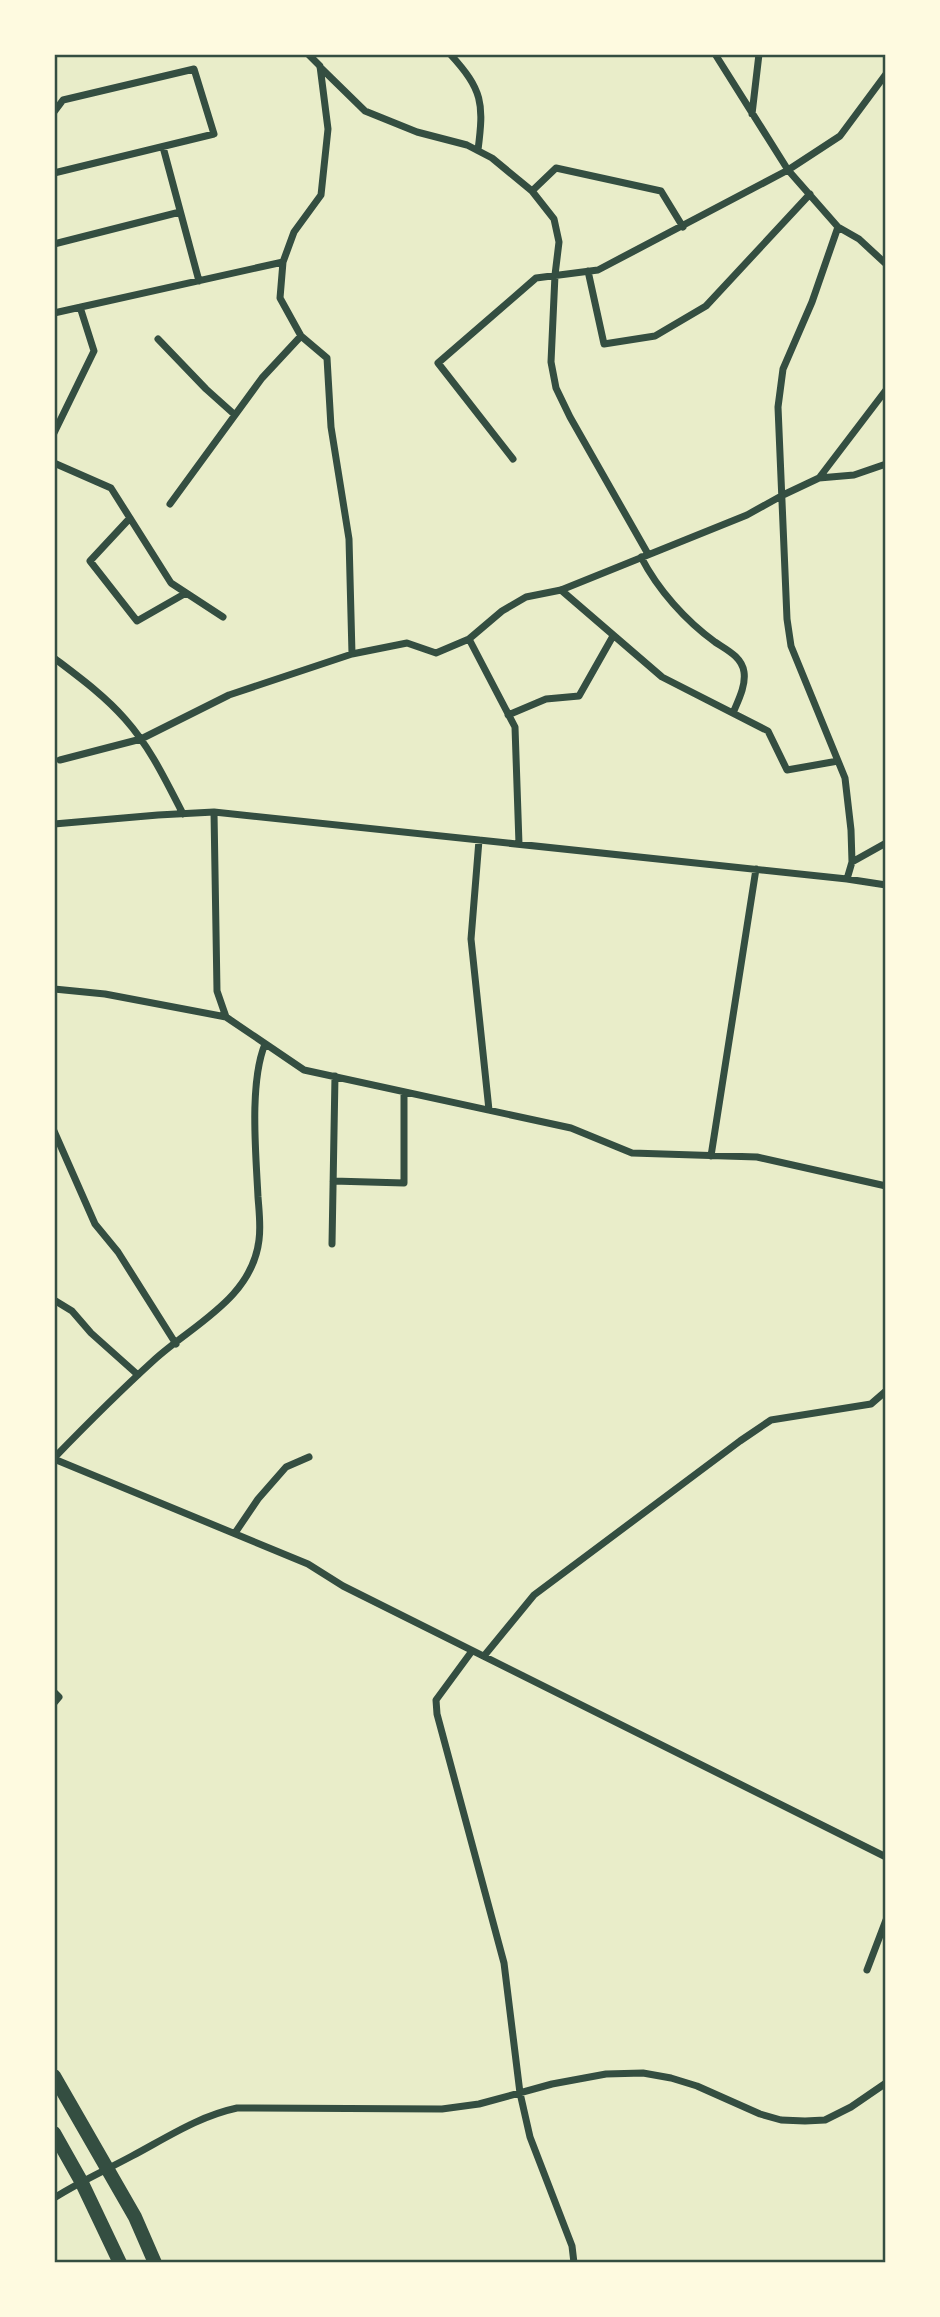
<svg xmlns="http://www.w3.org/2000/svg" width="940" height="2317" font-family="Barlow,sans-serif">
  <rect width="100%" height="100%" fill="#e9edc9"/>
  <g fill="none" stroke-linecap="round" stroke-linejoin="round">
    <path stroke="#344e41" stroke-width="7" d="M 450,54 C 483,90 484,103 478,150
      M 715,54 L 788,170 L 838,227 L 859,239 L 886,264
      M 320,67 L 365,111 L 417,132 L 467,145 L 492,158 L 532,191 L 554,219 L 559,242 L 555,275 L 551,362 L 556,388 L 570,417 L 648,554
      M 54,112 L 63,100 L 194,69 L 214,134 L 54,173
      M 752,114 L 759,54
      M 163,147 L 199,281
      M 532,191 L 556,168 L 661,191 L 683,227
      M 838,227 L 812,302 L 783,369 L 778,407 L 787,619 L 791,646 L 845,778 L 851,830 L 852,862 L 847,879
      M 54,244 L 180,212
      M 588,271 L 604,344 L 655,336 L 706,306 L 810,194
      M 54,313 L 283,262
      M 158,339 L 206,389 L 235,415
      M 54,433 L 94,351 L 80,307
      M 513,459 L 438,363 L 536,278 L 598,270 L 788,170 L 840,136 L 886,74
      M 54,463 L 111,488 L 171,583 L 223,617
      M 819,478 L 886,390
      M 170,504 L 262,378 L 301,336
      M 130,518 L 90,561 L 137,621 L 186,593
      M 641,557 C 658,590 686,621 715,642 C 727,650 742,657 744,672 C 746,686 738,701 733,713
      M 561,590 L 662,677 L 768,731 L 787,770 L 838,761
      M 469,639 L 515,727 L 519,844
      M 352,654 L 407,643 L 436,653 L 469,639 L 502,611 L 526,597 L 561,590 L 747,515 L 783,495 L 819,478 L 854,475 L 886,464
      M 54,658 C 79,677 105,696 125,719 C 150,747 166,781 183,814
      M 508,715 L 546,699 L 579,696 L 613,636
      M 60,760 L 141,739 L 229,695 L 352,654 L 349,539 L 331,427 L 327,358 L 301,336 L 280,298 L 283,262 L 294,232 L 321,195 L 328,129 L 320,66 L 308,54
      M 214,812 L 217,991 L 226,1017
      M 54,824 L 158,815 L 214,812 L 847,879 L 886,885
      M 479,840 L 471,939 L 489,1110
      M 852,862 L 886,843
      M 54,989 L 105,994 L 226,1017 L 304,1070 L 571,1128 L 632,1153 L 757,1157 L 886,1186
      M 54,1131 L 95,1224 L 118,1252 L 176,1344
      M 711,1156 L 756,869
      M 333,1181 L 404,1183 L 404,1092
      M 332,1244 L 335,1076
      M 54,1300 L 72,1311 L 91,1333 L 138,1375
      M 54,1458 C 86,1425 119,1392 153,1361 C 192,1325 252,1299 259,1240 C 261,1226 259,1211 258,1197 C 256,1155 249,1083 265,1044
      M 54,1459 L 308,1564 L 343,1586 L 886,1857
      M 235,1533 L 258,1499 L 286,1467 L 309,1457
      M 472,1651 L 436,1700 L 437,1714 L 504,1963 L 520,2093 L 530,2137 L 572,2246 L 574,2263
      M 484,1656 L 534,1595 L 740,1441 L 771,1420 L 871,1404 L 886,1391
      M 54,1692 L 59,1697 L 54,1703
      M 867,1970 L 886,1920
      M 54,2198 C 79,2182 106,2170 132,2156 C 166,2138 199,2116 237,2108 L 442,2109 L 479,2104 L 552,2084 L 606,2074 L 643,2073 L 671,2078 L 697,2086 L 760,2114 L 781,2120 L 805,2121 L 825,2120 L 851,2107 L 886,2083"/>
    <path stroke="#344e41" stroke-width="14" d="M 54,2076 L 135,2217 L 155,2263
      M 54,2133 L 81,2181 L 120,2263"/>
  </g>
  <rect width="940" height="2317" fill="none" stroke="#fefae0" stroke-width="112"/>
  <rect x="56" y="56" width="828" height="2205" fill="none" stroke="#344e41" stroke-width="2.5"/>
</svg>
